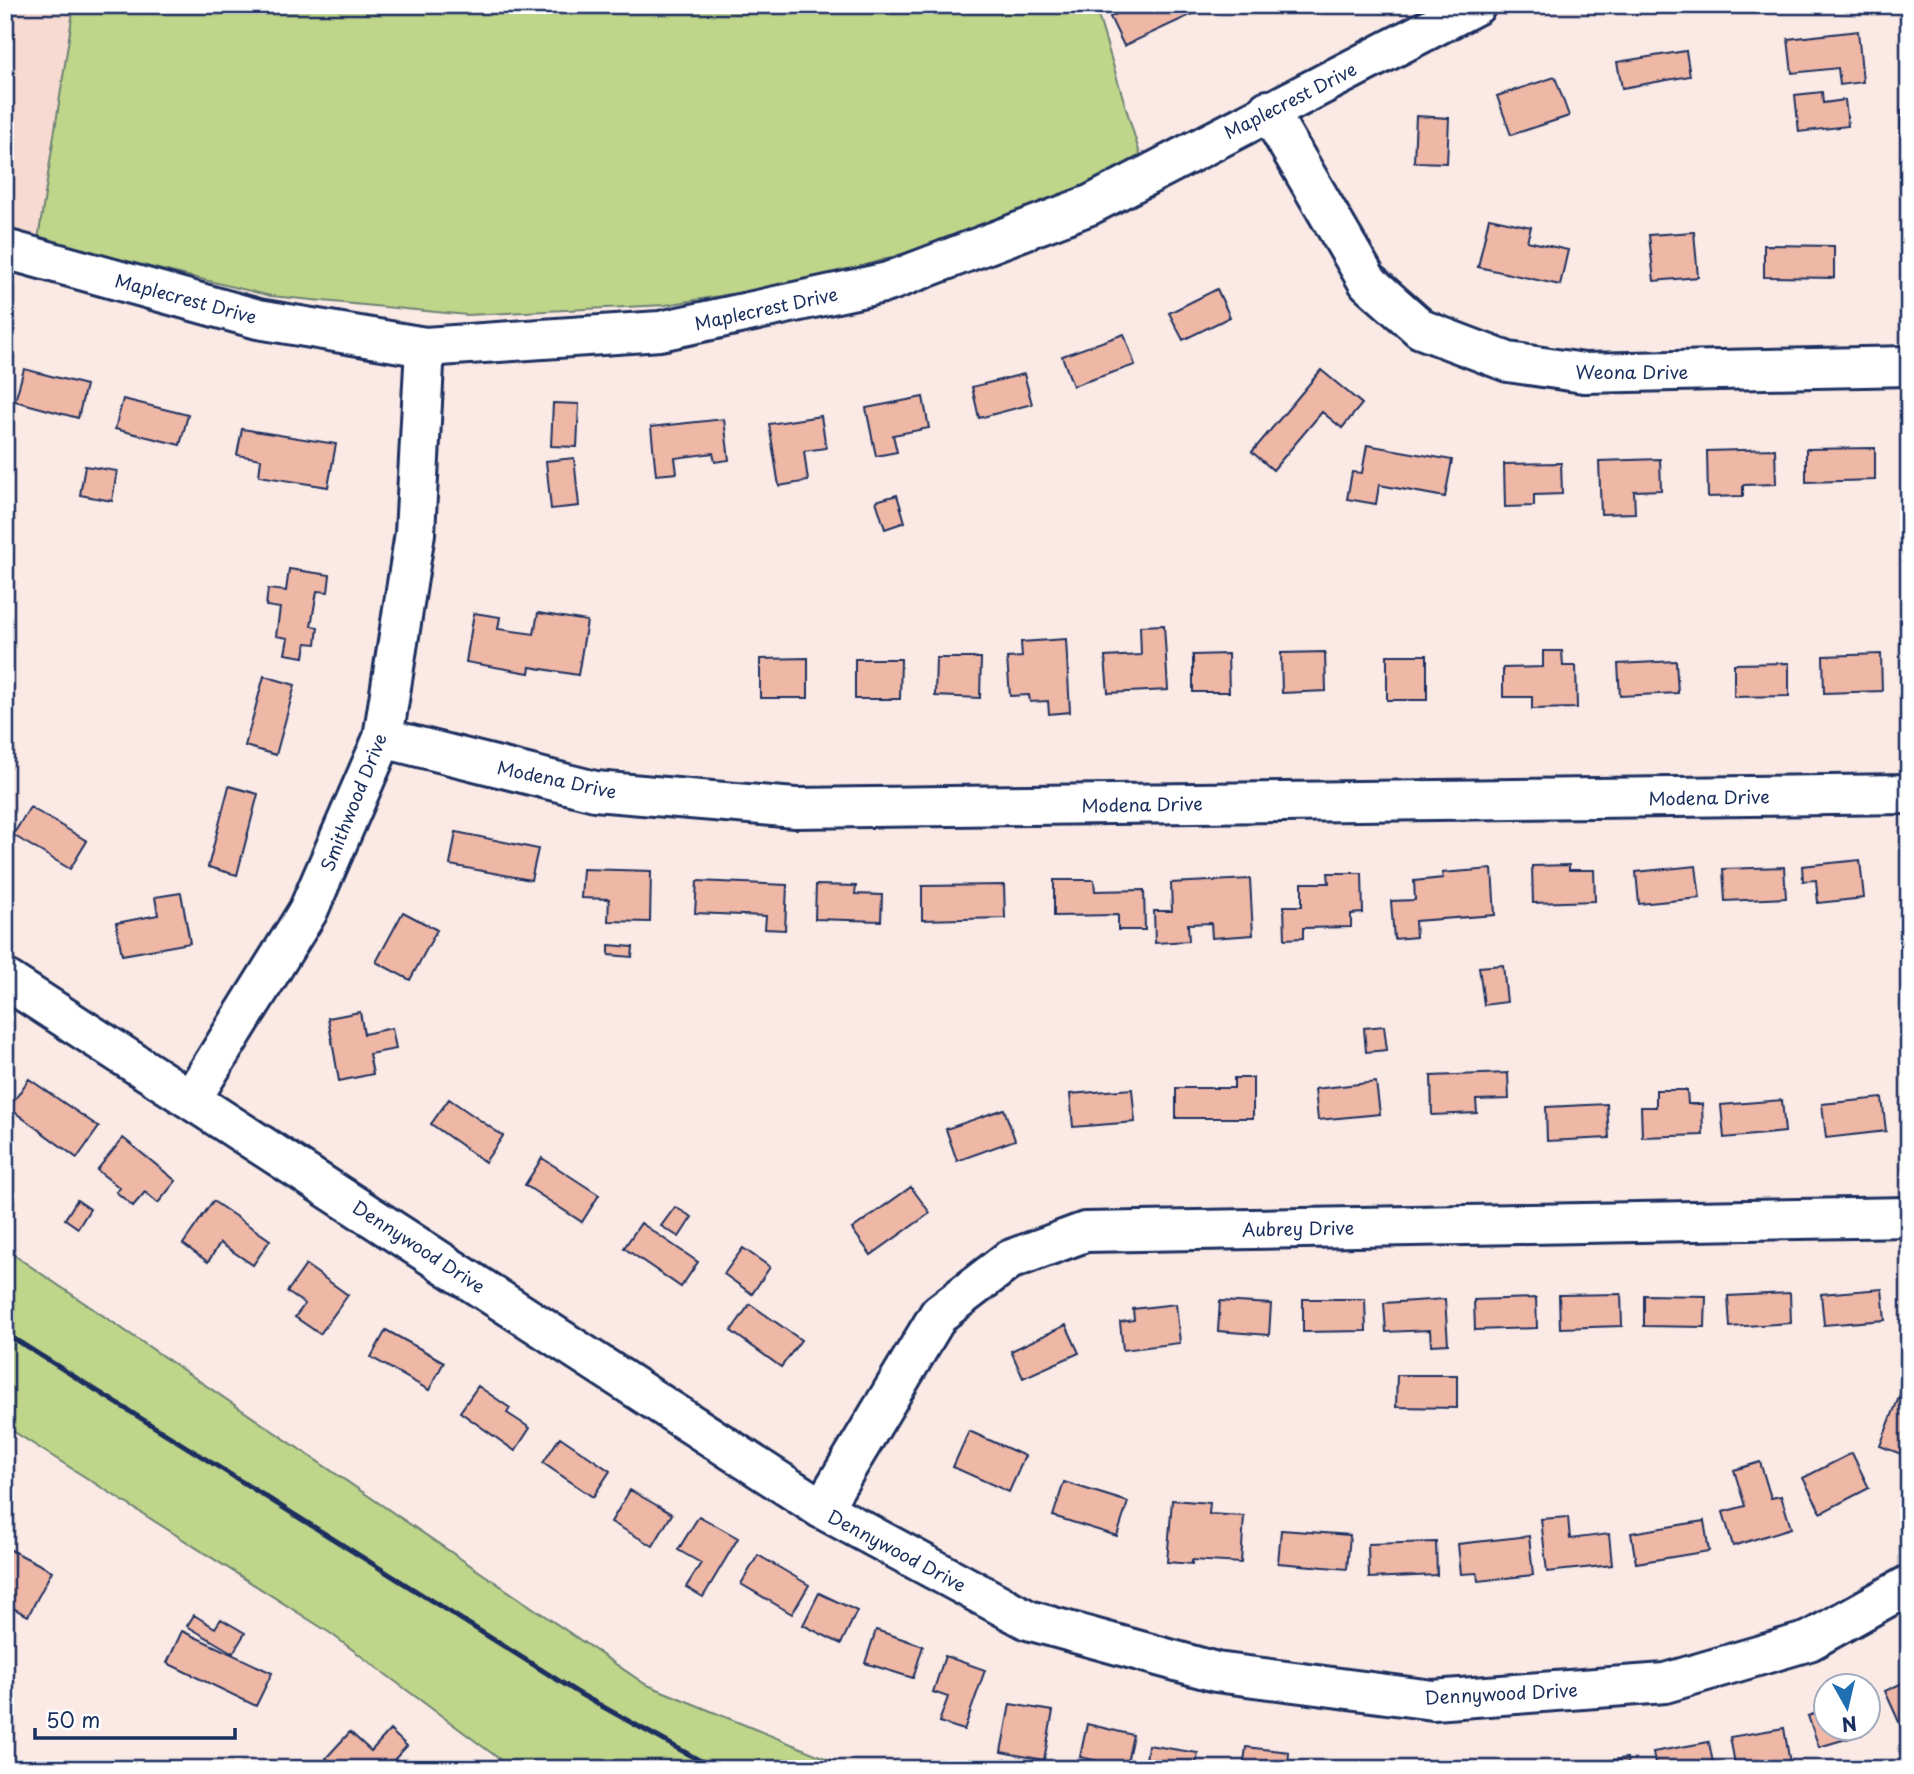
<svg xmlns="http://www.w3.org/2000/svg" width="1914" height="1774" font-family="'Playpen Sans',sans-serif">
  <rect width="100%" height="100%" fill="#fae9e4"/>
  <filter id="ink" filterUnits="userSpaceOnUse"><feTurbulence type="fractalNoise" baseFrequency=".0143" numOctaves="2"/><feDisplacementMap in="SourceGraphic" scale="14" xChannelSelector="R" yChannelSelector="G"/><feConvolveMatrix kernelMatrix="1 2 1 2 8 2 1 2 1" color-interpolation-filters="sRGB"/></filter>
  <g filter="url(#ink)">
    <path fill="#f7dad1" d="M 5,5 L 74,5 L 35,257 L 5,249 Z"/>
    <path fill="#bfd58a" stroke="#6d8274" stroke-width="2" d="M 74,5 L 1095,5 L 1142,161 L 991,226 L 825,278 L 666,305 L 467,315 L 271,296 L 38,240 Z
      M 5,1249 L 645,1684 L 852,1769 L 513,1769 L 330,1633 L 5,1426 Z"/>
    <path fill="#efb7a6" stroke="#1b2f5e" stroke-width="2" d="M 1134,5 L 1196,5 L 1199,11 L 1124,46 L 1110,17 Z
      M 1858,31 L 1863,82 L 1840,85 L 1838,68 L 1792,73 L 1788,39 Z
      M 1686,51 L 1690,76 L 1622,88 L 1617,62 Z
      M 1555,77 L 1569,116 L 1511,135 L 1497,96 Z
      M 1822,92 L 1823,103 L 1845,100 L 1848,126 L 1799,132 L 1795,95 Z
      M 1901,110 L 1909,110 L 1909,142 L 1901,142 Z
      M 1416,116 L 1449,118 L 1447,163 L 1414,162 Z
      M 1489,218 L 1531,227 L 1527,241 L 1568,250 L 1560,285 L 1478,267 Z
      M 1694,232 L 1698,277 L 1654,281 L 1649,235 Z
      M 1764,245 L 1834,246 L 1834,278 L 1764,277 Z
      M 1217,289 L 1230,317 L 1183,340 L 1169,313 Z
      M 1124,334 L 1135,365 L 1073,386 L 1062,356 Z
      M 24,369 L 86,385 L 78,418 L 15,401 Z
      M 1321,370 L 1362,404 L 1342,428 L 1322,412 L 1273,470 L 1252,452 Z
      M 1024,374 L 1032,404 L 979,418 L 972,387 Z
      M 923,397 L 929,428 L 893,435 L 897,452 L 876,456 L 866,408 Z
      M 123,399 L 188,415 L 180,445 L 115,429 Z
      M 553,403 L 579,404 L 577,447 L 551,446 Z
      M 821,416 L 826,448 L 804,451 L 808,481 L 779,486 L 769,424 Z
      M 724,419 L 729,460 L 715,462 L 713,453 L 675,458 L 677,473 L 656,475 L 651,427 Z
      M 242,429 L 336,444 L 328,487 L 259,476 L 261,459 L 237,455 Z
      M 1367,445 L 1452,460 L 1445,497 L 1379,485 L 1376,504 L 1347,499 L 1352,472 L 1362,473 Z
      M 1875,448 L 1875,480 L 1806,482 L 1806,449 Z
      M 1775,449 L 1776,484 L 1743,485 L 1743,496 L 1708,497 L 1707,451 Z
      M 574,458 L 579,506 L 551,509 L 546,461 Z
      M 1660,459 L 1661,490 L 1634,491 L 1635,513 L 1601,514 L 1599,461 Z
      M 1561,463 L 1562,494 L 1534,495 L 1534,506 L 1505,507 L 1504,464 Z
      M 85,466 L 117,471 L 112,501 L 80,495 Z
      M 897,495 L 905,522 L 885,529 L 876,501 Z
      M 289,569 L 330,575 L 328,592 L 317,591 L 311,626 L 318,627 L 316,644 L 306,643 L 304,657 L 285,654 L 288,638 L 276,636 L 280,608 L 266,606 L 268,589 L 286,591 Z
      M 474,613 L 500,617 L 498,629 L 534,634 L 538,613 L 587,621 L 578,675 L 530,667 L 529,673 L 466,662 Z
      M 1164,625 L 1168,690 L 1108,693 L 1105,657 L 1141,655 L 1140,626 Z
      M 1066,639 L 1070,712 L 1049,714 L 1048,701 L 1030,702 L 1029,695 L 1010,696 L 1007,658 L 1022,657 L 1021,642 Z
      M 1543,651 L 1562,651 L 1563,666 L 1576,666 L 1577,708 L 1532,709 L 1532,697 L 1503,697 L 1503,668 L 1543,667 Z
      M 1325,652 L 1326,691 L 1282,693 L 1281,653 Z
      M 1228,654 L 1229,692 L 1193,692 L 1193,655 Z
      M 1881,654 L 1882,691 L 1824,693 L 1823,656 Z
      M 1387,655 L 1427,655 L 1427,700 L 1387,700 Z
      M 808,658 L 808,698 L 760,698 L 760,659 Z
      M 936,658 L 981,658 L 980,698 L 935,696 Z
      M 855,659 L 901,659 L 900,699 L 855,699 Z
      M 1676,661 L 1678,693 L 1620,696 L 1618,664 Z
      M 1789,663 L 1789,696 L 1734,697 L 1734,664 Z
      M 264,676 L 295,685 L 276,755 L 245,746 Z
      M 229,786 L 258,794 L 237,875 L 208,867 Z
      M 30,807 L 87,841 L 70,869 L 13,835 Z
      M 456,832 L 538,849 L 531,880 L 450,865 Z
      M 1860,860 L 1864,898 L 1818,903 L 1816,880 L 1803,881 L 1802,866 Z
      M 1569,865 L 1569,870 L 1594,870 L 1595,901 L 1533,903 L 1532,866 Z
      M 1696,866 L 1700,898 L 1639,904 L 1636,872 Z
      M 1784,867 L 1786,898 L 1725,901 L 1723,869 Z
      M 583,869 L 651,871 L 650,922 L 608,921 L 609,899 L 581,898 Z
      M 1492,869 L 1495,915 L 1415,921 L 1416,937 L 1394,939 L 1391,901 L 1415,900 L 1414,881 L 1443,878 L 1442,873 Z
      M 1328,873 L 1362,873 L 1363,913 L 1351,914 L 1351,927 L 1303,928 L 1303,938 L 1285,939 L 1284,906 L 1302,906 L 1302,883 L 1329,883 Z
      M 1250,879 L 1253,935 L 1212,938 L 1211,923 L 1188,924 L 1189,941 L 1155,943 L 1154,911 L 1172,911 L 1171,883 Z
      M 1054,880 L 1094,880 L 1095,891 L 1144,890 L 1145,930 L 1118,930 L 1118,915 L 1054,916 Z
      M 697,881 L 787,885 L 785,930 L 765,929 L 766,916 L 695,913 Z
      M 816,885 L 856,886 L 855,894 L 882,895 L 881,921 L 815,919 Z
      M 1004,885 L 1005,918 L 922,920 L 922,886 Z
      M 181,893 L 190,943 L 122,955 L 116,923 L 158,915 L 155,897 Z
      M 403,912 L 437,930 L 410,980 L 376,962 Z
      M 609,945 L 633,947 L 632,957 L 609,955 Z
      M 1503,965 L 1507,1002 L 1484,1005 L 1479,967 Z
      M 360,1012 L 364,1034 L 392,1028 L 396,1049 L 369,1054 L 373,1074 L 339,1081 L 328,1018 Z
      M 1384,1026 L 1387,1050 L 1366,1052 L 1364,1028 Z
      M 1508,1073 L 1509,1099 L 1476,1100 L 1477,1113 L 1432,1115 L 1431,1076 Z
      M 1234,1078 L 1253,1078 L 1253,1118 L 1176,1118 L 1176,1088 L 1234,1088 Z
      M 29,1079 L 99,1127 L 77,1158 L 9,1108 Z
      M 1376,1082 L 1380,1114 L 1318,1120 L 1315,1089 Z
      M 1132,1089 L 1135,1122 L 1073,1127 L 1070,1094 Z
      M 1656,1090 L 1687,1090 L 1688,1104 L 1702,1104 L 1703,1135 L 1642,1137 L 1641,1107 L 1656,1107 Z
      M 1882,1098 L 1886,1131 L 1826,1138 L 1822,1104 Z
      M 449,1099 L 503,1136 L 485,1162 L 431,1124 Z
      M 1782,1100 L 1785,1132 L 1724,1138 L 1721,1105 Z
      M 1607,1104 L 1609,1138 L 1547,1141 L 1546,1107 Z
      M 1004,1109 L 1015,1140 L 957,1161 L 946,1129 Z
      M 123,1138 L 176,1181 L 158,1203 L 145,1192 L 133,1206 L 116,1192 L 120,1188 L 97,1170 Z
      M 542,1158 L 599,1195 L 582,1222 L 525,1185 Z
      M 911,1187 L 930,1213 L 871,1255 L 852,1229 Z
      M 77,1200 L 90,1209 L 78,1228 L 65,1219 Z
      M 213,1201 L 270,1240 L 253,1265 L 220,1243 L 208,1262 L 183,1244 Z
      M 675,1207 L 692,1217 L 679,1237 L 661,1226 Z
      M 641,1223 L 698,1262 L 681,1287 L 624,1248 Z
      M 743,1248 L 770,1267 L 752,1294 L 724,1274 Z
      M 306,1265 L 348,1295 L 320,1334 L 295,1317 L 305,1304 L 287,1292 Z
      M 1882,1289 L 1885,1320 L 1824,1325 L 1821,1294 Z
      M 1790,1293 L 1791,1323 L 1730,1327 L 1728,1296 Z
      M 1621,1294 L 1622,1326 L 1560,1328 L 1559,1295 Z
      M 1644,1295 L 1706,1296 L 1705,1327 L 1644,1326 Z
      M 1536,1298 L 1537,1328 L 1475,1330 L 1474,1300 Z
      M 1303,1299 L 1365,1299 L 1366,1331 L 1303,1332 Z
      M 1445,1299 L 1448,1344 L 1431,1345 L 1430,1330 L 1386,1332 L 1384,1303 Z
      M 1220,1301 L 1271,1304 L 1269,1335 L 1218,1331 Z
      M 750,1304 L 801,1340 L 781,1367 L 731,1331 Z
      M 1176,1304 L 1180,1343 L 1123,1350 L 1120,1322 L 1134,1320 L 1133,1309 Z
      M 1066,1325 L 1079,1353 L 1023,1378 L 1011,1351 Z
      M 386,1330 L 444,1362 L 429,1390 L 371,1357 Z
      M 1397,1375 L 1457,1375 L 1457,1408 L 1396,1407 Z
      M 1906,1379 L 1909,1380 L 1909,1457 L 1880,1446 Z
      M 478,1386 L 510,1408 L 507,1413 L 530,1428 L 515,1451 L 460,1412 Z
      M 969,1431 L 1025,1456 L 1009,1492 L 953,1467 Z
      M 560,1437 L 610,1471 L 593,1497 L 543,1463 Z
      M 1852,1453 L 1869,1488 L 1821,1513 L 1803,1478 Z
      M 1760,1462 L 1771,1498 L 1781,1496 L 1791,1528 L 1733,1546 L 1723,1512 L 1745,1506 L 1734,1470 Z
      M 1064,1482 L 1128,1502 L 1117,1536 L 1053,1516 Z
      M 630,1490 L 672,1514 L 653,1546 L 611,1522 Z
      M 1172,1500 L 1210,1503 L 1209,1514 L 1244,1516 L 1241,1563 L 1192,1560 L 1192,1564 L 1167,1562 Z
      M 699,1516 L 738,1538 L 703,1597 L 686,1587 L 701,1563 L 678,1550 Z
      M 1568,1517 L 1570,1539 L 1609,1534 L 1612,1565 L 1547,1572 L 1541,1519 Z
      M 1704,1521 L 1709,1551 L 1636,1563 L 1631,1533 Z
      M 1281,1530 L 1350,1535 L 1347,1569 L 1278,1563 Z
      M 1529,1536 L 1533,1575 L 1478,1581 L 1477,1573 L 1461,1574 L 1458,1544 Z
      M 1436,1542 L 1437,1575 L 1369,1578 L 1368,1544 Z
      M 5,1547 L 52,1571 L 28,1616 L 5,1604 Z
      M 758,1555 L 809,1585 L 792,1614 L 741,1584 Z
      M 819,1593 L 857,1611 L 841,1644 L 803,1625 Z
      M 194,1615 L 215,1628 L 221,1619 L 245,1633 L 233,1653 L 187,1626 Z
      M 876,1630 L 923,1646 L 913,1678 L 865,1663 Z
      M 182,1631 L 272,1673 L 256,1706 L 167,1663 Z
      M 945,1656 L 985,1670 L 964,1730 L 939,1722 L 948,1697 L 933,1692 Z
      M 1909,1680 L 1909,1731 L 1904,1733 L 1885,1691 Z
      M 1010,1704 L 1053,1711 L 1044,1760 L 1001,1752 Z
      M 1826,1710 L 1826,1728 L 1861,1728 L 1863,1734 L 1819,1747 L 1808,1716 Z
      M 1087,1724 L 1133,1735 L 1126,1767 L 1080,1757 Z
      M 1784,1728 L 1791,1769 L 1736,1769 L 1730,1737 Z
      M 390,1730 L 407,1746 L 390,1764 L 395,1769 L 337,1769 L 326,1758 L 350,1732 L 371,1751 Z
      M 1709,1742 L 1714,1769 L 1656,1769 L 1653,1752 Z
      M 1148,1745 L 1198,1753 L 1196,1764 L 1212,1769 L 1145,1769 Z
      M 1246,1747 L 1289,1752 L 1288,1769 L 1243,1769 Z
      M 1627,1758 L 1629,1769 L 1572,1769 L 1572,1766 Z"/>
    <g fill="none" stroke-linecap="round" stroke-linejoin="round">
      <g stroke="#1b2f5e" stroke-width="44">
        <path id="minor" d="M 1268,110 L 1368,282 L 1421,329 L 1508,362 L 1584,373 L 1909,366
          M 5,249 L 258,319 L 425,347 L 660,331 L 888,282 L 1090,205 L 1476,5
          M 383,738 L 595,791 L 795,808 L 1909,794
          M 5,979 L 822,1509 L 1028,1620 L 1216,1672 L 1433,1700 L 1665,1683 L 1809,1641 L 1909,1585
          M 192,1098 L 308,911 L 383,738 L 415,533 L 425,347
          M 822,1509 L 939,1314 L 1009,1260 L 1085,1232 L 1909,1217"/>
      </g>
      <use href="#minor" stroke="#fff" stroke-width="38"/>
      <path stroke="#1b2f5e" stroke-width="5" d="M 5,1333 L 580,1694 L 715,1769"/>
    </g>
  </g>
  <g text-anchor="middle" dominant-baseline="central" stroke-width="6" stroke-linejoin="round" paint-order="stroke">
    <g font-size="18" fill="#1b2f5e" stroke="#fff">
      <text transform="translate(1290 100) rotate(-27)">Maplecrest Drive</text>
      <text transform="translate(186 298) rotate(15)">Maplecrest Drive</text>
      <text transform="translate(766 308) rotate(-12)">Maplecrest Drive</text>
      <text x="1632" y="371">Weona Drive</text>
      <text transform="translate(557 779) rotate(12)">Modena Drive</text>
      <text transform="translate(1709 797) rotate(-1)">Modena Drive</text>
      <text transform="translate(353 802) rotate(-68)">Smithwood Drive</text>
      <text transform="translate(1142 804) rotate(-1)">Modena Drive</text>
      <text transform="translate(1298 1228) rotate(-1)">Aubrey Drive</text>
      <text transform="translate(419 1246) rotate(33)">Dennywood Drive</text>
      <text transform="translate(897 1550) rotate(28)">Dennywood Drive</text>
      <text transform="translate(1501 1693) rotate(-3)">Dennywood Drive</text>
    </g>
  </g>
  <rect width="1914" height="1774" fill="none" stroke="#fff" stroke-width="28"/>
  <rect x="14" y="14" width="1886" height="1746" fill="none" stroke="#1b2f5e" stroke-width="2.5" filter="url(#ink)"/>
  <g transform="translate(1847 1707) rotate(172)"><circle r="33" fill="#ffffff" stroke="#a4acbf" stroke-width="2"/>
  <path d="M0-5L12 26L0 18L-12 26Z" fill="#1f6fb2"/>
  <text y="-10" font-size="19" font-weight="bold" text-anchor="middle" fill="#1b2f5e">N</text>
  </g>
  <path d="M35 1728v10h200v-10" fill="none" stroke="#1b2f5e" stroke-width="3.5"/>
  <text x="46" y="1728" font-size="21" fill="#1b2f5e" stroke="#ffffff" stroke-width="5" paint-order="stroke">50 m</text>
</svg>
